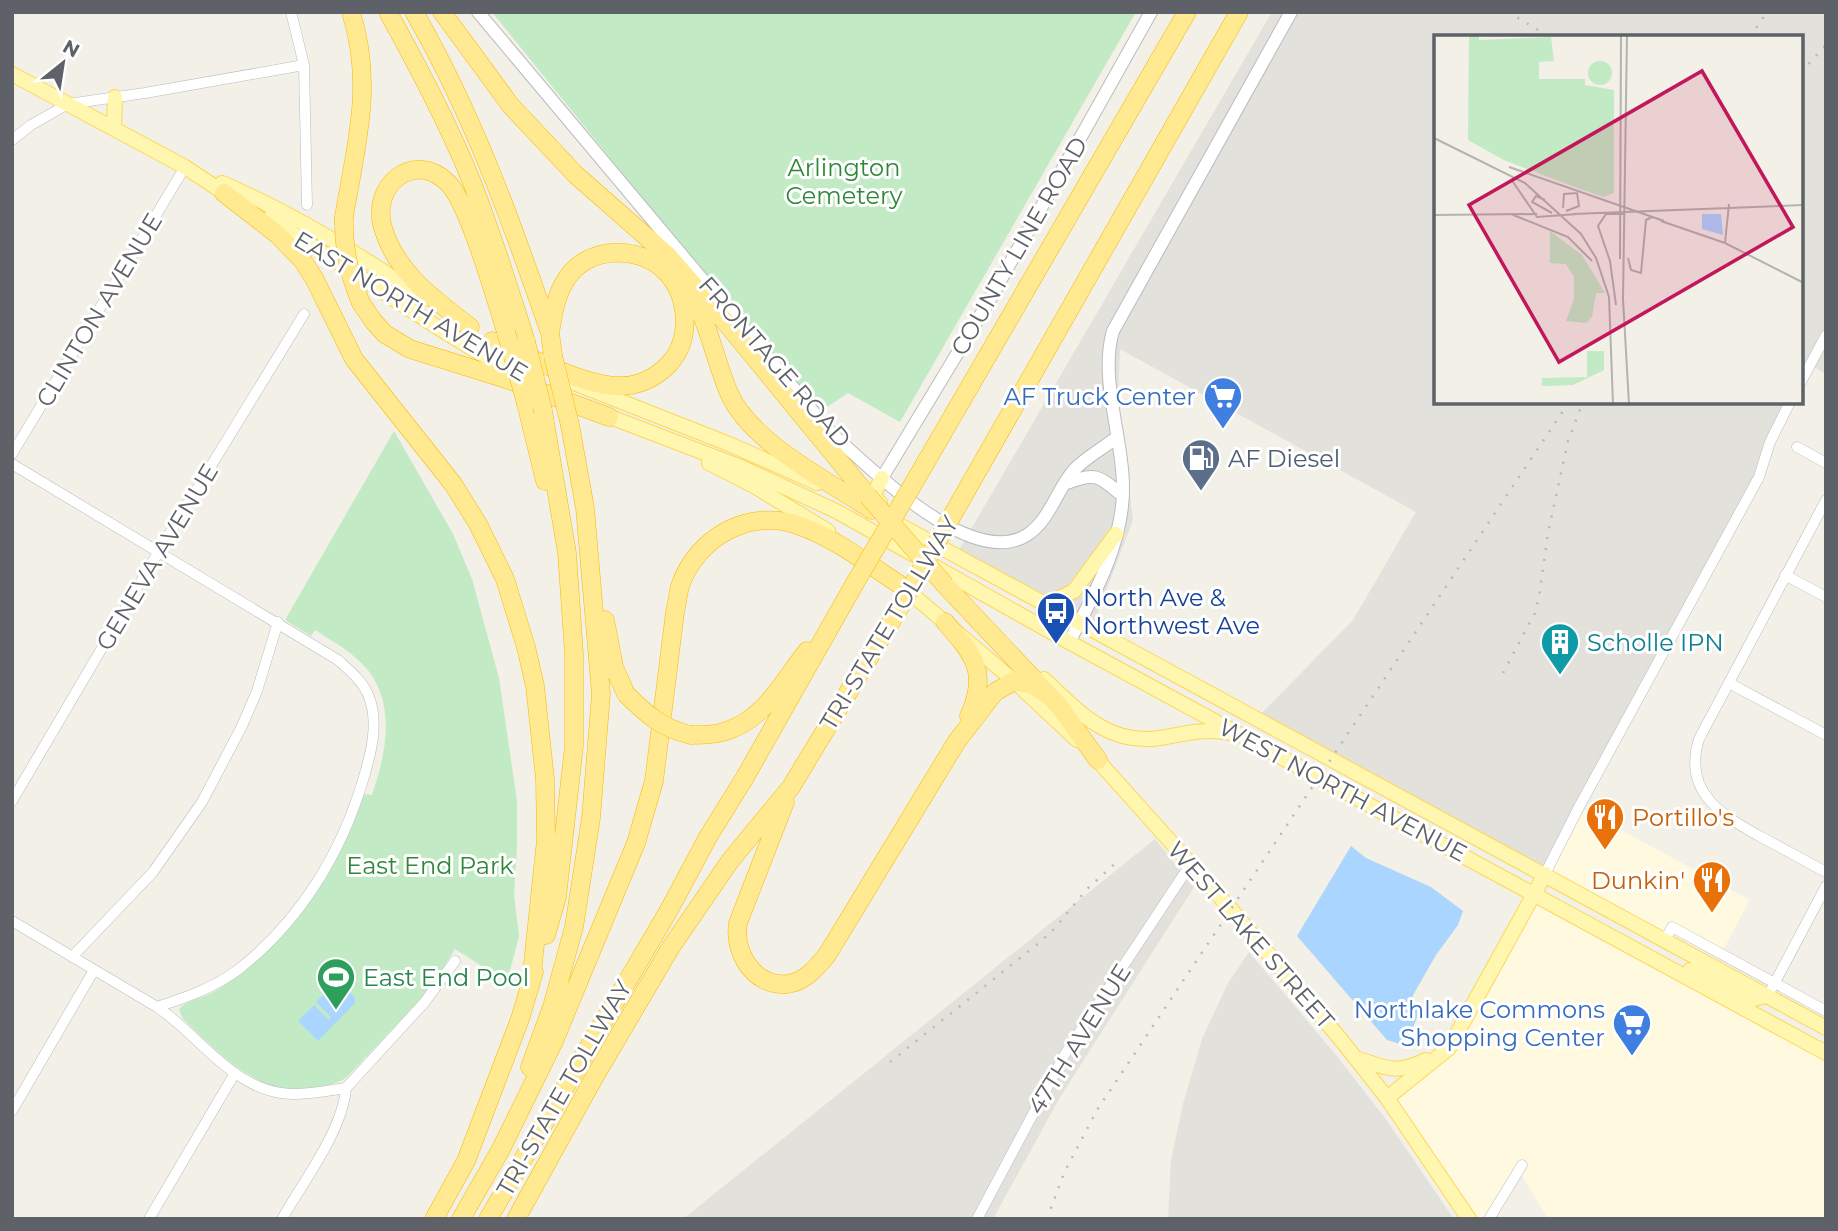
<svg xmlns="http://www.w3.org/2000/svg" width="1838" height="1231" font-family="Montserrat,sans-serif">
  <rect width="100%" height="100%" fill="#f2f0e7"/>
  <path fill="#fff9df" d="M 1579,807 L 1750,900 L 1721,954 L 1672,927 L 1665,940 L 1545,874 Z
    M 1534,894 L 1826,1053 L 1826,1219 L 1548,1219 L 1517,1168 L 1486,1219 L 1469,1219 L 1387,1098 L 1435,1060 Z"/>
  <path fill="#e2e1db" d="M 1272,12 L 1826,12 L 1826,374 L 1810,365 L 1801,382 L 1801,37 L 1436,37 L 1436,402 L 1791,403 L 1759,477 L 1545,874 L 1257,718 L 1353,620 L 1416,512 L 1120,349 L 1118,402 L 1133,520 L 1092,628 L 956,555 Z
    M 1155,839 L 1194,887 L 1059,1099 L 993,1219 L 683,1219 Z
    M 1249,952 L 1336,1055 L 1385,1118 L 1454,1219 L 1168,1219 L 1171,1160 L 1183,1104 L 1202,1039 L 1228,983 Z"/>
  <path fill="#c2eac4" d="M 492,12 L 1136,12 L 900,422 L 848,393 L 821,411 L 677,241 Z
    M 394,431 L 453,534 L 472,579 L 499,678 L 517,801 L 517,846 L 514,895 L 519,936 L 507,982 L 455,949 L 430,989 L 346,1078 C 336,1084 327,1086 315,1088 C 258,1098 221,1054 183,1019 L 179,1009 C 186,1001 198,999 208,995 C 218,990 227,984 235,977 C 298,929 339,869 364,794 L 372,795 C 388,749 398,693 356,658 C 344,647 329,639 315,630 L 311,636 L 285,620 Z"/>
  <path fill="#aad5ff" d="M 1351,846 L 1366,858 L 1431,887 L 1463,911 L 1458,925 L 1436,955 L 1413,995 L 1413,1002 L 1420,1010 L 1410,1035 L 1401,1044 L 1387,1040 L 1297,936 Z
    M 335,983 L 341,983 L 355,998 L 355,1003 L 318,1041 L 298,1021 L 314,1005 L 329,1020 L 331,1017 L 316,1002 Z"/>
  <g fill="none" stroke-linecap="round" stroke-linejoin="round">
    <g stroke="#b9bcc1" stroke-width="11">
      <path id="minor" d="M 291,12 L 304,65 L 307,205
        M 12,140 L 31,125 L 68,104 L 145,93 L 304,65
        M 1801,382 L 1826,335
        M 1797,447 L 1826,463
        M 12,454 L 185,167
        M 12,464 L 338,660 C 350,671 363,681 369,697 C 379,723 371,754 363,780 C 341,854 300,921 239,969 C 214,988 187,997 157,1007
        M 1826,500 L 1699,739 C 1682,793 1723,816 1763,838 C 1784,849 1805,861 1826,872
        M 1785,575 L 1826,597
        M 1729,683 L 1826,735
        M 12,801 L 159,551 L 304,314
        M 1545,874 L 1579,807 L 1759,477 L 1770,442 L 1790,402
        M 12,921 L 157,1007 C 198,1034 229,1085 281,1093 C 302,1096 325,1091 346,1088
        M 1665,940 L 1672,927 L 1826,1011
        M 72,957 L 153,872 L 202,802 L 242,726 L 257,691 L 278,622
        M 1772,988 L 1826,886
        M 12,1111 L 94,970
        M 149,1219 L 235,1073
        M 282,1219 C 303,1182 343,1130 346,1088 L 424,1003 L 455,961
        M 977,1219 L 1065,1054 L 1190,865
        M 1489,1219 L 1522,1165"/>
    </g>
    <g stroke="#b9bcc1" stroke-width="14">
      <path id="tertiary" d="M 478,12 L 832,434 C 871,468 971,570 1027,535 C 1050,520 1057,489 1074,470 C 1086,457 1104,448 1117,437
        M 882,478 L 986,306 L 1151,12
        M 1067,483 C 1096,471 1100,477 1123,496
        M 1069,642 C 1095,594 1124,541 1123,486 C 1123,438 1099,378 1113,331 L 1291,12"/>
    </g>
    <g stroke="#fdd755" stroke-width="16">
      <path id="primary" d="M 12,74 L 185,167 L 232,198
        M 114,128 L 115,97
        M 222,183 C 294,214 360,255 425,299
        M 268,219 C 355,269 435,332 524,377
        M 574,383 L 729,444 L 817,483
        M 600,413 L 741,467 L 836,511 L 1069,642 L 1826,1053
        M 709,463 L 754,486 L 828,531
        M 880,503 L 873,495 L 882,478
        M 892,521 L 1826,1028
        M 901,585 L 1014,681 L 1077,740
        M 1047,604 L 1074,591 L 1116,534
        M 1044,679 C 1078,711 1108,746 1160,738 C 1183,734 1206,728 1230,733
        M 1092,754 L 1229,907 L 1342,1041 L 1387,1098 L 1469,1219
        M 1690,970 L 1754,999 L 1767,996
        M 1356,1058 C 1386,1068 1396,1075 1426,1060
        M 1387,1098 L 1449,1048 L 1545,874"/>
    </g>
    <g stroke="#f9b900" stroke-width="19">
      <path id="motorway" d="M 388,12 C 418,67 448,123 471,180 C 492,233 509,288 526,342
        M 414,12 C 473,114 512,223 550,333 L 553,356
        M 442,12 L 511,106 L 576,175 L 667,255 L 727,324 L 868,496
        M 224,193 L 278,235 L 303,261 L 314,278 L 354,359 L 453,484 L 478,524 L 505,579 L 526,647 L 535,686 L 545,779 L 546,840 L 531,982
        M 344,217 C 356,144 374,86 351,12
        M 692,293 C 709,325 715,360 729,393 C 750,442 828,481 872,510
        M 361,303 L 374,322 L 385,334 L 410,349 L 509,380 L 609,417
        M 470,327 C 435,300 396,273 383,228 C 370,186 414,149 448,183 C 469,204 496,300 506,332
        M 492,341 C 526,355 581,385 617,386 C 637,387 656,378 669,364 C 692,339 689,295 665,271 C 639,245 588,246 567,278 C 556,294 553,314 550,333
        M 526,403 L 545,481
        M 543,411 L 567,553 L 574,654 L 574,746 L 557,897 L 546,935
        M 919,474 L 1187,12
        M 961,500 L 1239,12
        M 945,585 L 1059,706 L 1098,760
        M 605,620 L 614,667 L 626,694
        M 945,622 C 974,655 989,672 969,716
        M 691,735 C 701,735 713,735 723,732 C 764,721 783,681 807,651
        M 785,802 L 738,923 C 733,951 753,987 787,984 C 805,982 816,968 827,955 L 957,741 L 995,692 L 1014,681 L 1033,685 L 1046,693
        M 530,1067 L 552,1007 L 574,927 L 591,818 L 601,694 L 585,508 L 570,425
        M 434,1219 L 466,1161 L 520,1019 L 534,972
        M 461,1219 L 501,1149 L 554,1041 L 636,843 L 654,781 L 675,612 C 677,604 678,594 680,586 C 697,537 750,507 800,526 C 837,539 872,567 905,588
        M 488,1219 L 669,910 L 708,837 L 744,779 L 855,583
        M 516,1219 L 595,1076 L 671,947 L 730,861 L 791,787 L 901,605"/>
    </g>
    <use href="#minor" stroke="#fff" stroke-width="10"/>
    <use href="#tertiary" stroke="#fff" stroke-width="12"/>
    <use href="#primary" stroke="#fff7af" stroke-width="14"/>
    <use href="#motorway" stroke="#ffe991" stroke-width="18"/>
    <path stroke="#b8b9b9" stroke-width="2.5" stroke-dasharray="2 9" stroke-linecap="butt" d="M 1508,12 L 1550,37
      M 1750,37 L 1767,12
      M 1801,72 L 1826,45
      M 1503,673 L 1535,613 L 1539,597 L 1548,533 L 1568,441 L 1583,402
      M 890,1062 L 1039,943 L 1055,928 L 1087,889 L 1120,859
      M 1047,1219 L 1064,1173 L 1097,1110 L 1569,402"/>
    <g stroke="#f9b900" stroke-width="19" stroke-linecap="butt">
      <path id="motorway-bridge" d="M 344,217 C 343,247 349,275 361,303
        M 506,332 L 526,403
        M 526,342 L 543,411
        M 553,356 L 570,425
        M 868,496 L 945,585
        M 855,583 L 919,474
        M 901,605 L 961,500
        M 626,694 C 646,714 663,729 691,735"/>
    </g>
    <use href="#motorway-bridge" stroke="#ffe991" stroke-width="18"/>
  </g>
  <defs>
    <g id="supermarket-pin" transform="scale(2.0125)"><path d="M0 17L-7.5 6A9.5 9.5 0 1 1 7.5 6Z" fill="#3f7fe0" stroke="#fff"/><path d="M-6-5.5h2.5l.6 2H6L4.5 2H-2.5L-4.4-4H-6ZM-1.5 3.2a1.3 1.3 0 1 0 .1 0ZM3 3.2a1.3 1.3 0 1 0 .1 0Z" fill="#fff"/></g>
    <g id="fuel-pin" transform="scale(2.0125)"><path d="M0 17L-7.5 6A9.5 9.5 0 1 1 7.5 6Z" fill="#5c6f8a" stroke="#fff"/><path d="M-5.5-6h7V0h2V4h1.3V-2.5L3-4.5l.8-.8L6-3V5H2.5V1h-1V6h-7ZM-4.2-4.7v3.2H.2V-4.7Z" fill="#fff"/></g>
    <g id="bus-pin" transform="scale(2.0125)"><path d="M0 17L-7.5 6A9.5 9.5 0 1 1 7.5 6Z" fill="#1a4fb4" stroke="#fff"/><path d="M-5-6H5V4H4V6H2V4H-2V6H-4V4H-5ZM-3.5-4V0h7V-4ZM-3.5 1.2v1.5H-2V1.2ZM2 1.2v1.5H3.5V1.2Z" fill="#fff"/></g>
    <g id="building-pin" transform="scale(2.0125)"><path d="M0 17L-7.5 6A9.5 9.5 0 1 1 7.5 6Z" fill="#0f9aa8" stroke="#fff"/><path d="M-4-6H4V6H1V3H-1V6H-4ZM-2.5-4.3h1.7v1.8h-1.7ZM.8-4.3h1.7v1.8H.8ZM-2.5-1h1.7V.8h-1.7ZM.8-1h1.7V.8H.8Z" fill="#fff"/></g>
    <g id="restaurant-pin" transform="scale(2.0125)"><path d="M0 17L-7.5 6A9.5 9.5 0 1 1 7.5 6Z" fill="#e8710a" stroke="#fff"/><path d="M-5-6h1v4h1v-4h1v4h1v-4h1v5L-1.5 .5V6h-2V.5L-5-1ZM5-6V6H3V1.5H1.5Q1.5-4 5-6Z" fill="#fff"/></g>
    <g id="stadium-pin" transform="scale(2.0125)"><path d="M0 17L-7.5 6A9.5 9.5 0 1 1 7.5 6Z" fill="#2e9e5b" stroke="#fff"/><path d="M0-5a6.5 5 0 1 0 0 10a6.5 5 0 1 0 0-10ZM-3.5-1.8h7v3.6h-7Z" fill="#fff"/></g>
  </defs>
  <g fill-rule="evenodd">
    <use href="#supermarket-pin" x="1223" y="396"/>
    <use href="#fuel-pin" x="1201" y="458"/>
    <use href="#bus-pin" x="1056" y="611"/>
    <use href="#building-pin" x="1560" y="642"/>
    <use href="#restaurant-pin" x="1605" y="817"/>
    <use href="#restaurant-pin" x="1712" y="880"/>
    <use href="#stadium-pin" x="336" y="977"/>
    <use href="#supermarket-pin" x="1632" y="1023"/>
  </g>
  <g text-anchor="middle" dominant-baseline="central" stroke-width="6" stroke-linejoin="round" paint-order="stroke">
    <g font-size="24" fill="#2f8738" stroke="#fff">
      <text x="844" y="167">Arlington<tspan x="844" dy="28">Cemetery</tspan></text>
      <text x="430" y="865">East End Park</text>
    </g>
    <g font-size="24" fill="#5e6268" stroke="#fff">
      <text transform="translate(1019 246) rotate(-60)">COUNTY LINE ROAD</text>
      <text transform="translate(411 306) rotate(31)">EAST NORTH AVENUE</text>
      <text transform="translate(99 310) rotate(-59)">CLINTON AVENUE</text>
      <text transform="translate(775 362) rotate(49)">FRONTAGE ROAD</text>
      <text transform="translate(157 557) rotate(-59)">GENEVA AVENUE</text>
      <text transform="translate(889 623) rotate(-59)">TRI-STATE TOLLWAY</text>
      <text transform="translate(1343 790) rotate(28)">WEST NORTH AVENUE</text>
      <text transform="translate(1251 935) rotate(49)">WEST LAKE STREET</text>
      <text transform="translate(1079 1039) rotate(-58)">47TH AVENUE</text>
      <text transform="translate(564 1088) rotate(-60)">TRI-STATE TOLLWAY</text>
    </g>
    <g font-size="24" fill="#366cbe" stroke="#fff" text-anchor="end">
      <text x="1196" y="396">AF Truck Center</text>
      <text x="1605" y="1009">Northlake Commons<tspan x="1605" dy="28">Shopping Center</tspan></text>
    </g>
    <g font-size="24" fill="#4e5e75" stroke="#fff" text-anchor="start">
      <text x="1228" y="458">AF Diesel</text>
    </g>
    <g font-size="24" fill="#164399" stroke="#fff" text-anchor="start">
      <text x="1083" y="597">North Ave &amp;<tspan x="1083" dy="28">Northwest Ave</tspan></text>
    </g>
    <g font-size="24" fill="#0d838f" stroke="#fff" text-anchor="start">
      <text x="1587" y="642">Scholle IPN</text>
    </g>
    <g font-size="24" fill="#c56008" stroke="#fff" text-anchor="start">
      <text x="1632" y="817">Portillo's</text>
      <text x="1685" y="880" text-anchor="end">Dunkin'</text>
    </g>
    <g font-size="24" fill="#27864d" stroke="#fff" text-anchor="start">
      <text x="363" y="977">East End Pool</text>
    </g>
  </g>
  <g transform="translate(1434 35)">
    <rect width="369" height="369" fill="#f2f0e7"/>
    <path d="M 35,0 L 45,0 L 45,5 L 117,2 L 120,26 L 105,27 L 105,44 L 151,44 L 151,50 L 180,55 L 180,158 L 169,162 L 138,151 L 70,125 L 34,105 ZM154 38a12 12 0 1 1 24 0a12 12 0 1 1-24 0ZM 116,196 L 148,220 L 171,258 L 162,258 L 158,282 L 152,288 L 132,286 L 140,264 L 140,242 L 132,229 L 116,228 ZM 153,316 L 170,316 L 170,335 L 139,350 L 108,351 L 108,343 L 153,342 Z" fill="#c2eac4"/>
    <path d="M 268,179 L 287,179 L 289,200 L 268,194 Z" fill="#aad5ff"/>
    <path fill="none" stroke="#b3b3b0" stroke-width="2" d="M 193,0 L 189,264 L 195,369M 0,103 L 91,148 L 147,199 L 162,223 L 175,262 L 179,369M 75,132 L 230,186M 77,144 L 103,182 L 143,179M 111,165 L 102,161 L 98,167 L 118,178M 129,173 L 130,159 L 143,158 L 145,171 L 132,176M 77,179 L 134,202 L 158,226M 139,179 L 370,170M 0,180 L 103,179M 227,186 L 291,208 L 370,248M 291,208 L 295,169M 194,223 L 197,235 L 207,238 L 212,185 L 218,182M 186,224 L 187,0M 182,270 L 176,226 L 164,191 L 172,179 L 191,179"/>
    <path fill="#c2185b" fill-opacity="0.15" stroke="#c2185b" stroke-width="3.5" d="M 268,36 L 359,192 L 125,327 L 35,170 Z"/>
    <rect width="369" height="369" fill="none" stroke="#5e6268" stroke-width="3.5"/>
  </g>
  <rect width="1838" height="1231" fill="none" stroke="#5e6268" stroke-width="28"/>
  <g transform="translate(63 63) rotate(30)" stroke="#ffffff" stroke-width="5" paint-order="stroke">
  <path d="M0-5L12 26L0 18L-12 26Z" fill="#5e6268"/>
  <text y="-10" font-size="19" font-weight="bold" text-anchor="middle" fill="#5e6268">N</text>
  </g>
</svg>
